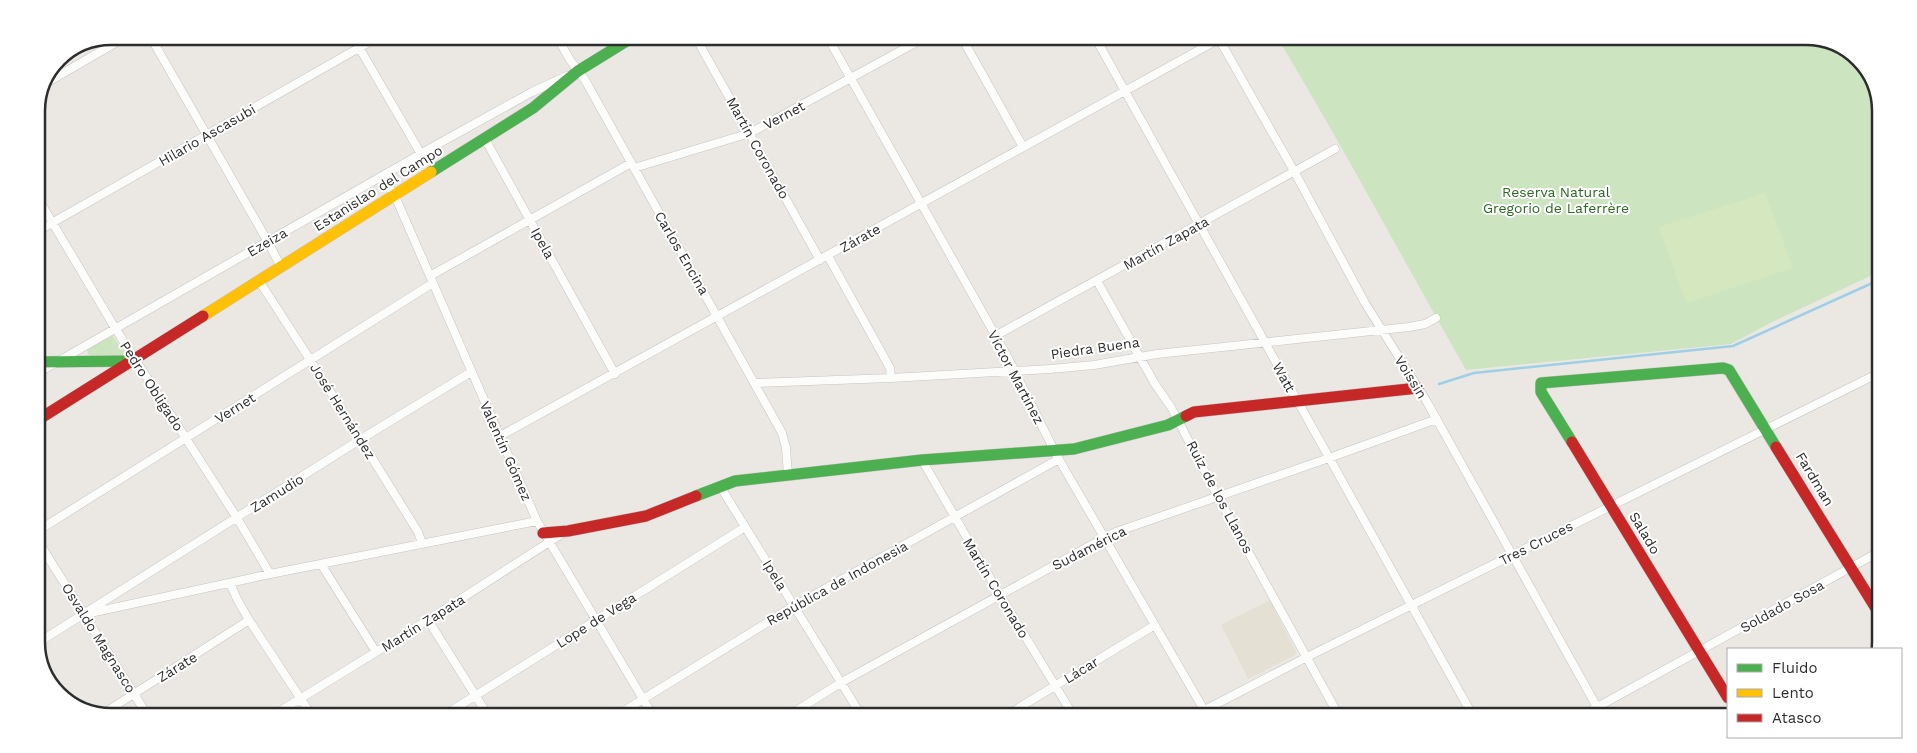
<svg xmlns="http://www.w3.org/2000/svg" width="1917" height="753" font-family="'Work Sans',sans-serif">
  <rect width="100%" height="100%" fill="#ebe8e4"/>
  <path fill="#e4e0d3" d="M 1270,600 L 1297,654 L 1248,679 L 1221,625 Z"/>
  <path fill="#cce4c0" d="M 1278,39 L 1830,40 L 1865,65 L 1881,106 L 1879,272 L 1772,322 L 1731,344 L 1466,370 C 1403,260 1344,148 1278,39 Z
    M 111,334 L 125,353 L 121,357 L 93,357 L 88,354 L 87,350 Z"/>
  <path fill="#d5e7be" d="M 1765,193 L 1793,268 L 1686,303 L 1659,227 Z"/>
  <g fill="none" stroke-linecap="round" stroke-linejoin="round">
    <path stroke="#9ecfe6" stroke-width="2.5" d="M 1439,384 L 1474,373 L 1733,346 L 1879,280"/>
    <g stroke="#c5c4c3" stroke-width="9">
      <path id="street" d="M 150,36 L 268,242 L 281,267
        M 353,37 L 421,154
        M 557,37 L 570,60 L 585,80 L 782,433 L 786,448 L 788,475
        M 696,38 L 820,260
        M 828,38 L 1007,356 L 1057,456 L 1207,715
        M 962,38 L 1023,147
        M 1096,39 L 1473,716
        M 1219,39 L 1294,171 L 1365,303 L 1427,402 L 1602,716
        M 48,82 L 127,36
        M 485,139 L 615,374
        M 634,168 L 750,133 L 924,38
        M 382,177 L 395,196 L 537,521 L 652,714
        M 36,195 L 115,328 L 237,518 L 270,574
        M 36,232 L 378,37
        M 828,256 L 890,368 L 891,378
        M 430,276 L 631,163
        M 259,281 C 314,364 366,448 418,532 L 422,543
        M 1097,281 L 1155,384 L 1171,407 L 1218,497 L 1339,716
        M 1876,298 L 1879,303
        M 995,336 L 1335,149
        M 36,374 L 438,144 L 532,92 L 567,76
        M 755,383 L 891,378 L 1050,369 L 1094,365 L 1157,354 L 1409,327 L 1425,324 L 1436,318
        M 500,436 L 1219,39
        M 922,460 L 1000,595 L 1073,715
        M 720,486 L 861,715
        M 36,532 L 433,283
        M 36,538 L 146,713
        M 321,564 L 376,652
        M 230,583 L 237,599 L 249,620 L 310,713
        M 90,613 L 270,574 L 537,521
        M 428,620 L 487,714
        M 36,644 L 361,439 L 471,372
        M 104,713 L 249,620
        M 277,713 L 428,620 L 565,532
        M 446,714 L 745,527
        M 619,714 L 794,606 L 1059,459
        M 791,714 L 842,682 L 1113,533 L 1329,458 L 1437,419
        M 1007,715 L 1155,625
        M 1195,715 L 1307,657 L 1879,373
        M 1581,716 L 1877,553"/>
    </g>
    <g stroke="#c5c4c3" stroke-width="12">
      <path id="fast" d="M 431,172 L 533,108 L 578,71 L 633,37
        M 36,362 L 131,361
        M 1572,442 L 1541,392 L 1541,383 L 1723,368 L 1729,370 L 1776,447
        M 696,496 L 735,481 L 922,460 L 1074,449 L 1168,425 L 1186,416"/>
    </g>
    <g stroke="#c5c4c3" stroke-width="12">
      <path id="slow" d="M 203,316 L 431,172"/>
    </g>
    <g stroke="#c5c4c3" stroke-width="12">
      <path id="jam" d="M 1186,416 L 1194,412 L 1418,388
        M 36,421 L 203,316
        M 1572,442 L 1728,698
        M 1776,447 L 1877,610
        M 543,533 L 568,531 L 646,516 L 696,496"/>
    </g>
    <use href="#street" stroke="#fcfcfb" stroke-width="8"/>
    <use href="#fast" stroke="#4caf50" stroke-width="11"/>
    <use href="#slow" stroke="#ffc107" stroke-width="11"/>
    <use href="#jam" stroke="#c62828" stroke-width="11"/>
  </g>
  <g text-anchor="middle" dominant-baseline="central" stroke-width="4" stroke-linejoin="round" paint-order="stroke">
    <g font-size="14" fill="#2d2d2d" stroke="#fff">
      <text transform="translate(784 115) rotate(-28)">Vernet</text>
      <text transform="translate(207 135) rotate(-30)">Hilario Ascasubi</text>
      <text transform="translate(758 148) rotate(61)">Martín Coronado</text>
      <text transform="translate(378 188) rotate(-32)">Estanislao del Campo</text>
      <text transform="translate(860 238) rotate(-29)">Zárate</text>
      <text transform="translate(267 242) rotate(-30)">Ezeiza</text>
      <text transform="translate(543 243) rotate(61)">Ipela</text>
      <text transform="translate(1166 243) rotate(-29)">Martín Zapata</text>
      <text transform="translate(682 253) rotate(60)">Carlos Encina</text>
      <text transform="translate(1095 348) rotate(-8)">Piedra Buena</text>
      <text transform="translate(1016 377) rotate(62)">Víctor Martínez</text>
      <text transform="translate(1284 377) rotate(61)">Watt</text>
      <text transform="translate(1411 377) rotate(58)">Voissin</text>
      <text transform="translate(152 386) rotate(57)">Pedro Obligado</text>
      <text transform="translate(235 408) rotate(-32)">Vernet</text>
      <text transform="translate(343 411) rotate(58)">José Hernández</text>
      <text transform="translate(506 451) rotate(66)">Valentín Gómez</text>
      <text transform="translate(1815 479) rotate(59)">Fardman</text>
      <text transform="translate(277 493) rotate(-32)">Zamudio</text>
      <text transform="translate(1220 497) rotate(62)">Ruiz de los Llanos</text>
      <text transform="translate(1645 533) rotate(59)">Salado</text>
      <text transform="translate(1536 543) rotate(-27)">Tres Cruces</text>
      <text transform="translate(1089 548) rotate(-27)">Sudamérica</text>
      <text transform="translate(775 575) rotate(58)">Ipela</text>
      <text transform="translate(837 583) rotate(-29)">República de Indonesia</text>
      <text transform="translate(996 588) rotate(59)">Martín Coronado</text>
      <text transform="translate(1782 606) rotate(-29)">Soldado Sosa</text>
      <text transform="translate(596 620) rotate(-32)">Lope de Vega</text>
      <text transform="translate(423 623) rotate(-32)">Martín Zapata</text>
      <text transform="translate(99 638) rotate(58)">Osvaldo Magnasco</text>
      <text transform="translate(177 667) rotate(-32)">Zárate</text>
      <text transform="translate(1081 670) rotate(-31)">Lácar</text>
    </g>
    <g font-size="14" fill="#2b6721" stroke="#fff">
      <text x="1556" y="192">Reserva Natural<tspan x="1556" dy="16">Gregorio de Laferrère</tspan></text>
    </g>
  </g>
  <path d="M0 0H1917V753H0ZM111 45H1806A66 66 0 0 1 1872 111V642A66 66 0 0 1 1806 708H111A66 66 0 0 1 45 642V111A66 66 0 0 1 111 45Z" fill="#fff" fill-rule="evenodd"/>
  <path fill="none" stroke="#2d2d2d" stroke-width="2.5" d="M111 45H1806A66 66 0 0 1 1872 111V642A66 66 0 0 1 1806 708H111A66 66 0 0 1 45 642V111A66 66 0 0 1 111 45Z"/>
  <rect x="1727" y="648" width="175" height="90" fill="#ffffff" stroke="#ababab"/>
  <rect x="1737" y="664" width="25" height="8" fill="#4caf50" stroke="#ababab"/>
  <text x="1772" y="673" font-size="15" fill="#2d2d2d">Fluido</text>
  <rect x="1737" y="689" width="25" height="8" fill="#ffc107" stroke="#ababab"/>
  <text x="1772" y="698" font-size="15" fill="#2d2d2d">Lento</text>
  <rect x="1737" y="714" width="25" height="8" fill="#c62828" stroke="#ababab"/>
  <text x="1772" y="723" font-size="15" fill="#2d2d2d">Atasco</text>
</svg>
